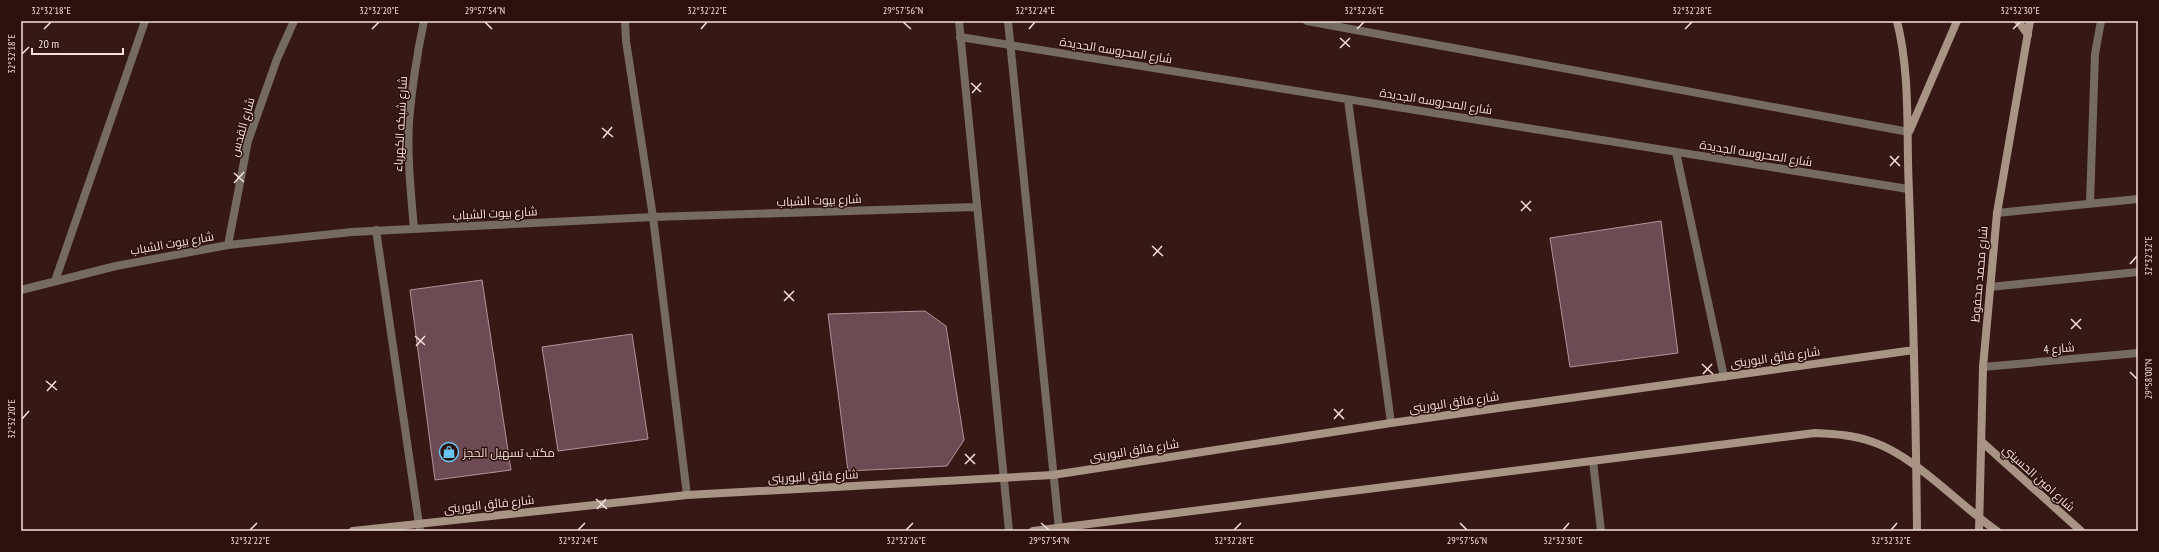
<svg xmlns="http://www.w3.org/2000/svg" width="2159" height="552" font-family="'PT Sans Narrow',Cairo,sans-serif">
  <rect width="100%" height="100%" fill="#361914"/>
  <path fill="#6d4b55" stroke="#b6909b" d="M 1661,221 L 1678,353 L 1570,367 L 1550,238 Z
    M 482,280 L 511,470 L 435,480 L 410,290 Z
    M 925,311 L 946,326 L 964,440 L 947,466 L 848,471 L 828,314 Z
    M 632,334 L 648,439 L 558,451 L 542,347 Z"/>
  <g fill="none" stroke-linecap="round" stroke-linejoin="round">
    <path stroke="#766b61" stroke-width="8" d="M 2090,203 L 2095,54 L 2101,21
      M 1997,213 L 2138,199"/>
    <path stroke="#766b61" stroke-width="8" d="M 625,21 L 626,41 L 653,217 L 687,495
      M 959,21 L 1009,531
      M 1008,21 L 1059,529
      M 1307,21 L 1909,132
      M 960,37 L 1908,189
      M 1348,100 L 1391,423
      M 1676,152 L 1724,377
      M 414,229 C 411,193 407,157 409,121 C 412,87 417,54 424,21
      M 376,230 L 420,531
      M 228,245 L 248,141 L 277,59 L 294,21
      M 55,281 L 145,21
      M 1990,287 L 2138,272
      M 21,290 L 116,266 L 228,245 L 352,232 L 653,217 L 976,207
      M 1983,367 L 2138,353
      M 1593,461 L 1601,531"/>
    <path stroke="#a79484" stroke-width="8" d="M 1897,21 C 1911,77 1906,135 1909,192 C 1913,305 1916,418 1917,531
      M 2018,21 L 2028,35
      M 1910,130 L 1957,21
      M 1982,442 L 2081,531
      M 353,531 L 687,495 L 1053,475 L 1391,423 L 1914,350
      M 1033,531 L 1815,433 C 1835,434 1854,435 1873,442 C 1915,456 1959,505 1997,531
      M 1979,531 L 1983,367 L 1997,213 L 2030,21"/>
  </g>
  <path fill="none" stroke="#f5e0dc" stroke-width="1.5" d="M 485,22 L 492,29M 903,22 L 911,29M 44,29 L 51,22M 372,29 L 379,22M 701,29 L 707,22M 1029,29 L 1035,22M 1357,29 L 1364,22M 1685,29 L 1692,22M 2013,29 L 2020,22M 1340,38 L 1350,47M 1340,48 L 1350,38M 22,54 L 29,47M 971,83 L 981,92M 972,93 L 981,83M 602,128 L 613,137M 603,138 L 612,127M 1890,156 L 1900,166M 1890,166 L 1899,156M 234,173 L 244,182M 234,183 L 244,172M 1521,201 L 1531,211M 1521,211 L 1531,201M 1152,246 L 1163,256M 1153,256 L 1162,246M 2130,264 L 2137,256M 784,291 L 794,301M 784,301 L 794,291M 2071,319 L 2081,329M 2071,329 L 2081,319M 415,336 L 425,345M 416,346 L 425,336M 1702,364 L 1713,374M 2130,372 L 2137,379M 1703,374 L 1712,364M 46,381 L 57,390M 47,391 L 56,381M 1334,409 L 1344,419M 22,419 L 29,411M 1334,419 L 1343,409M 965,454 L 975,464M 965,464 L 975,454M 596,499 L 607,509M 597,509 L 606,499M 1041,523 L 1049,530M 1460,523 L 1467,530M 250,530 L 257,523M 578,530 L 585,523M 906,530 L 913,523M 1234,530 L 1241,523M 1563,530 L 1569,523M 1891,530 L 1897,523"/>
  <defs>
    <g id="shop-ring" transform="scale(1)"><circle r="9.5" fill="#2c100b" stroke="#68c4f0" stroke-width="1.5"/><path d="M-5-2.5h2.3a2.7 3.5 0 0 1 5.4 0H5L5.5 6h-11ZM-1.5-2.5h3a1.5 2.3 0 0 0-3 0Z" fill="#68c4f0"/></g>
  </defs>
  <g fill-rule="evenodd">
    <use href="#shop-ring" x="449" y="452"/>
  </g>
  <g text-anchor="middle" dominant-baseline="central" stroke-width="3" stroke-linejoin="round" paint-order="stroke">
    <g font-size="12" fill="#f5e0dc" stroke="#2c100b">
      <text transform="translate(1116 50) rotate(9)">شارع المحروسه الجديدة</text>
      <text transform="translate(1436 101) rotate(9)">شارع المحروسه الجديدة</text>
      <text transform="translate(400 124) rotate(-87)">شارع شبكه الكهرباء</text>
      <text transform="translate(242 127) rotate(-74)">شارع القدس</text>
      <text transform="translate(1756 153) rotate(9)">شارع المحروسه الجديدة</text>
      <text transform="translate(819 200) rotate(-2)">شارع بيوت الشباب</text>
      <text transform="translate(495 213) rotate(-3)">شارع بيوت الشباب</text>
      <text transform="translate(172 243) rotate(-10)">شارع بيوت الشباب</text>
      <text transform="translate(1979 274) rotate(-85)">شارع محمد محفوظ</text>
      <text transform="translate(2059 348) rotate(-5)">شارع 4</text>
      <text transform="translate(1775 357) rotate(-8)">شارع فائق البورينى</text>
      <text transform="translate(1454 402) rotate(-8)">شارع فائق البورينى</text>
      <text transform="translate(1134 450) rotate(-9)">شارع فائق البورينى</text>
      <text transform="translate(813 476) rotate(-3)">شارع فائق البورينى</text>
      <text transform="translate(2039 478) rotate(42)">شارع امين الحسيني</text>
      <text transform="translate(489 504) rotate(-6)">شارع فائق البورينى</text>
    </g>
    <g font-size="12" fill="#f5e0dc" stroke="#2c100b" text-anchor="start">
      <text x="463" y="452">مكتب تسهيل الحجز</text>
    </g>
  </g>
  <rect width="2159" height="552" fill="none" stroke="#2c100b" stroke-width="44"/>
  <path d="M32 48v6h91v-6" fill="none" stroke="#f5e0dc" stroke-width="2"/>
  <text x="38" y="48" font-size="12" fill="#f5e0dc" stroke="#2c100b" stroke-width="3" paint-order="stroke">20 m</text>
  <rect x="22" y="22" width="2115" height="508" fill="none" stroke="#f5e0dc" stroke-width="1.5"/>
  <g font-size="10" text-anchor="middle" fill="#f5e0dc">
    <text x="51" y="14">32°32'18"E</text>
    <text x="379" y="14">32°32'20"E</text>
    <text x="485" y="14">29°57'54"N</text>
    <text x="707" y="14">32°32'22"E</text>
    <text x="903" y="14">29°57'56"N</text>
    <text x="1035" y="14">32°32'24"E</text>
    <text x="1364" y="14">32°32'26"E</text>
    <text x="1692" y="14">32°32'28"E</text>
    <text x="2020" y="14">32°32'30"E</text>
    <text transform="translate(11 54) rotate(-90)" y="4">32°32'18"E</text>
    <text transform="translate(2148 256) rotate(-90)" y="4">32°32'32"E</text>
    <text transform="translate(2148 379) rotate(-90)" y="4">29°58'00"N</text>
    <text transform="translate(11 419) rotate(-90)" y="4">32°32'20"E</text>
    <text x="250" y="544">32°32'22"E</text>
    <text x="578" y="544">32°32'24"E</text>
    <text x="906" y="544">32°32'26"E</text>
    <text x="1049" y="544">29°57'54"N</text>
    <text x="1234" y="544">32°32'28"E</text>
    <text x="1467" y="544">29°57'56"N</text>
    <text x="1563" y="544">32°32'30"E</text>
    <text x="1891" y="544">32°32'32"E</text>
  </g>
</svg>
